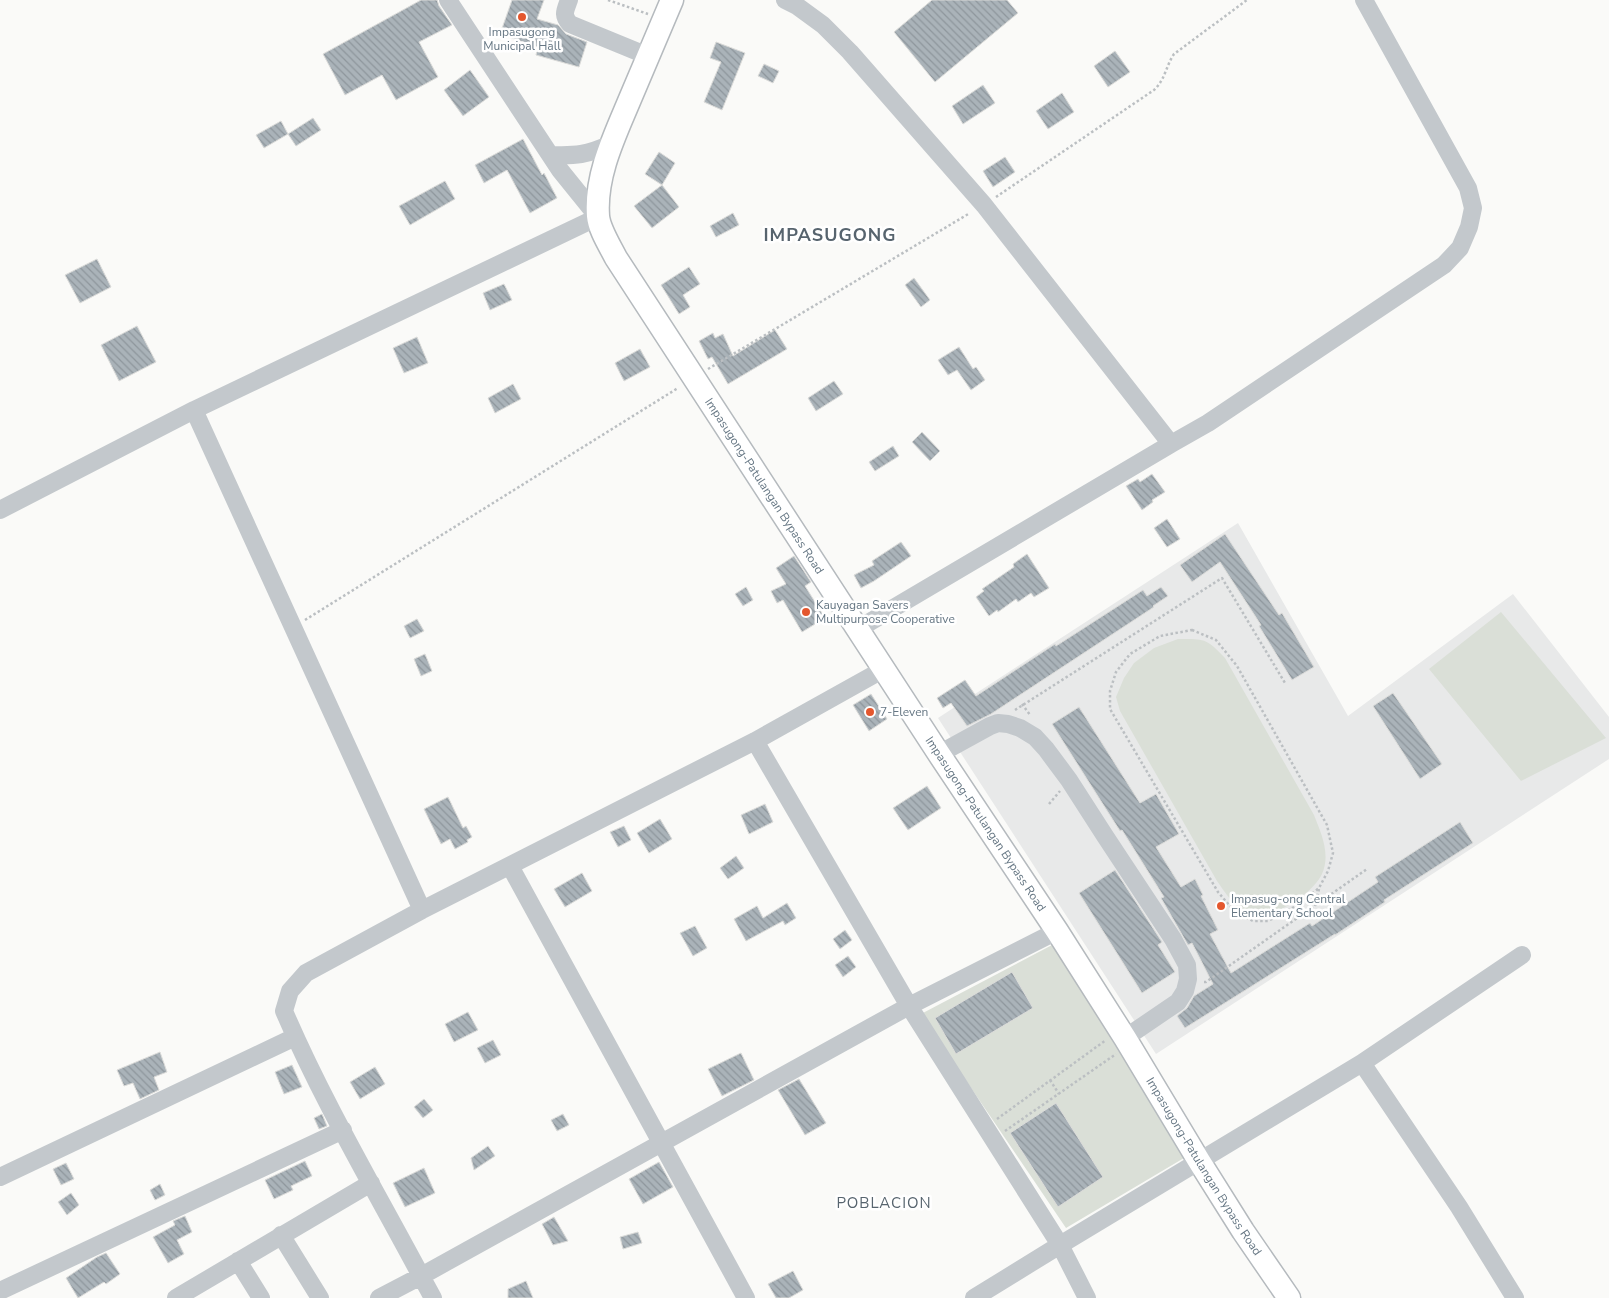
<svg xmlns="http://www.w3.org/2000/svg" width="1609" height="1298" font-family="'Nunito Sans',sans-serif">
  <defs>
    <pattern id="building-back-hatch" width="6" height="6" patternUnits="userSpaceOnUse" patternTransform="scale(1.25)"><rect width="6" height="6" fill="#aab3b9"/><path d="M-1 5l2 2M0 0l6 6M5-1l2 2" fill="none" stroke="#8e969c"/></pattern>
  </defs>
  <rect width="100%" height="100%" fill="#fafaf8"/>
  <path fill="#e8e9e9" d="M 1238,523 L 1348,716 L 1513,594 L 1609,717 L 1609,759 L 1156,1054 L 938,718 Z"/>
  <path fill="#dadfd7" d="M 1501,612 L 1606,738 L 1521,781 L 1429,669 Z
    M 1178,639 C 1205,639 1206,638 1225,658 L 1314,815 C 1321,833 1331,854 1322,874 C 1313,893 1280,914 1260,915 C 1255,915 1250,913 1245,911 C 1233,906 1225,892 1217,881 L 1120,711 L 1116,697 L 1124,678 L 1134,663 L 1154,648 Z
    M 1054,944 L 1184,1158 L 1066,1228 L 921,1014 Z"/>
  <path fill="url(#building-back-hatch)" stroke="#dcdcda" d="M 421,0 L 437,0 L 439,6 L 452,25 L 419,42 L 438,77 L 396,100 L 382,75 L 345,95 L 323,54 Z
    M 512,0 L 544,0 L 537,19 L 558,25 L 566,34 L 587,42 L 579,67 L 536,55 L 538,47 L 500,34 Z
    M 932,0 L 1007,0 L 1018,13 L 935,82 L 894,32 Z
    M 716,42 L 745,53 L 722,110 L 704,102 L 721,62 L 710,58 Z
    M 1115,51 L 1130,72 L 1108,87 L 1094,66 Z
    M 764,64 L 779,71 L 773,83 L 758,76 Z
    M 470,70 L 489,97 L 463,116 L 444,90 Z
    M 983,85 L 995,103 L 963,124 L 952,106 Z
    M 1062,93 L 1074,112 L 1048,129 L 1036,111 Z
    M 313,118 L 321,130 L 296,146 L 288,134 Z
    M 281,121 L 288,134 L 264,148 L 256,135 Z
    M 523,139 L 542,175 L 544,173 L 557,198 L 530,213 L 507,170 L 484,183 L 475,165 Z
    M 659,152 L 675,163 L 662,185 L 645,174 Z
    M 1005,157 L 1015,172 L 993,187 L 983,171 Z
    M 445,181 L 455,199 L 410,225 L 399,206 Z
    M 662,185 L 679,207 L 652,228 L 634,206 Z
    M 733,213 L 739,225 L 716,237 L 710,226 Z
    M 97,259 L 111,287 L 80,303 L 65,275 Z
    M 689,267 L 700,284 L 683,295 L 690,307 L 679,314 L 661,285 Z
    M 914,278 L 930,300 L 921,307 L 905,285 Z
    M 504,284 L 512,300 L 490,310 L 483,293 Z
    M 137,326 L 156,362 L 119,381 L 101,345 Z
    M 775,330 L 787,349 L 728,384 L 712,357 L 708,359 L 699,341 L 713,333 L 715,338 L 723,334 L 733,356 Z
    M 417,337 L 428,363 L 404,373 L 393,348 Z
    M 959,347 L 973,369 L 976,367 L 985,380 L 971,390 L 957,370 L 948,375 L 938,360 Z
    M 640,349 L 650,367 L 624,381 L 615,363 Z
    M 834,381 L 843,394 L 816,411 L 808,398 Z
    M 513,384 L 521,399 L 495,413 L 488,398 Z
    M 922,432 L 940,451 L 930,461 L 912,442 Z
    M 893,446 L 899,456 L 875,471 L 869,462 Z
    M 1152,474 L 1165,492 L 1152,500 L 1153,502 L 1142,510 L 1126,486 L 1138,479 L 1140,482 Z
    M 1167,519 L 1180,539 L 1167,547 L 1154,528 Z
    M 1225,534 L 1279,615 L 1282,613 L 1314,667 L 1292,680 L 1259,626 L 1261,625 L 1220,562 L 1192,582 L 1180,565 Z
    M 901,542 L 911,556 L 874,581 L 861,588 L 854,575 L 874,565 L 872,561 Z
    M 1027,554 L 1049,588 L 1034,597 L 1031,593 L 1018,602 L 1016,599 L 998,612 L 997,610 L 989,616 L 976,597 L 984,591 L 982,589 L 1014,567 L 1013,564 Z
    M 794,556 L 811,582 L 805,586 L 825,618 L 802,632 L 783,600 L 777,603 L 771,591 L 786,584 L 776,568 Z
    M 746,587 L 753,600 L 743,606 L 735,594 Z
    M 1161,587 L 1168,596 L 1153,606 L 1154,607 L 991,714 L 967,726 L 951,703 L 943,708 L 937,698 L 965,680 L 976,696 L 1055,644 L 1056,646 L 1143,590 L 1147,596 Z
    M 417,619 L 424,631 L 410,638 L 404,626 Z
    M 425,654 L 432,671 L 421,676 L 414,659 Z
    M 1393,693 L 1442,764 L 1420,779 L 1373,706 Z
    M 871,694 L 887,719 L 869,731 L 853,705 Z
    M 1079,707 L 1140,803 L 1156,794 L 1179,834 L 1156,847 L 1181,887 L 1195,879 L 1203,895 L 1201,896 L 1218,930 L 1210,934 L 1231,973 L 1310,923 L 1312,926 L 1378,882 L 1375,877 L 1460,822 L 1473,843 L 1384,900 L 1385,902 L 1335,935 L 1335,934 L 1185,1028 L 1177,1016 L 1187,1008 L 1194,996 L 1213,984 L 1192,943 L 1188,945 L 1161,898 L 1164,897 L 1122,830 L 1120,831 L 1052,724 Z
    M 927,786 L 941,808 L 908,830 L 893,808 Z
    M 448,797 L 463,828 L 466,826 L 472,837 L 467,840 L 468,842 L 455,849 L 450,839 L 441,844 L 424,809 Z
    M 765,804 L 773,822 L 749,834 L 741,815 Z
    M 660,819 L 672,839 L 649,853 L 637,833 Z
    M 624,826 L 631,840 L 618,847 L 610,832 Z
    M 736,856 L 744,868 L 728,879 L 720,868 Z
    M 1115,870 L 1162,942 L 1158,945 L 1175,972 L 1142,993 L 1079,893 Z
    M 582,873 L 592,891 L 565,907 L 554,889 Z
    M 787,903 L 796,918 L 785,925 L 783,921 L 746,941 L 734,919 L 757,906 L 763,918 Z
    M 695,926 L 707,948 L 693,956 L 680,933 Z
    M 845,930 L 852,940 L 840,949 L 833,939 Z
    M 848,956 L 856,967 L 843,977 L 835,965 Z
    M 1012,972 L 1033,1008 L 956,1054 L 935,1018 Z
    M 468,1012 L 478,1030 L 454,1042 L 445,1024 Z
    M 493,1040 L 501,1055 L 485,1063 L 477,1048 Z
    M 160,1052 L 167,1072 L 154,1077 L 159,1090 L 140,1099 L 133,1083 L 124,1086 L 117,1070 Z
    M 741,1053 L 754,1080 L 722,1096 L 708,1069 Z
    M 292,1065 L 302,1087 L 284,1094 L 275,1072 Z
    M 375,1067 L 385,1084 L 360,1099 L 350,1082 Z
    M 799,1079 L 826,1123 L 805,1135 L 778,1090 Z
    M 424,1099 L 433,1110 L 423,1118 L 414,1107 Z
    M 1056,1103 L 1103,1177 L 1058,1207 L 1010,1133 Z
    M 322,1114 L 327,1126 L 319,1129 L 314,1118 Z
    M 563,1114 L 569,1125 L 557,1131 L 551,1120 Z
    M 488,1146 L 495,1156 L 474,1170 L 471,1158 Z
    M 305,1161 L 312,1176 L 291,1186 L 293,1190 L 274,1199 L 265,1180 Z
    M 659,1162 L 673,1187 L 643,1204 L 629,1179 Z
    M 66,1163 L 74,1179 L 61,1185 L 53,1169 Z
    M 424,1168 L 435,1193 L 405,1207 L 393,1183 Z
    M 160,1184 L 165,1195 L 155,1200 L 150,1190 Z
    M 71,1193 L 79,1205 L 67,1215 L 58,1202 Z
    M 185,1216 L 192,1232 L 177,1240 L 184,1254 L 168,1263 L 153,1237 L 175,1225 L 173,1221 Z
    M 554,1217 L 568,1241 L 553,1245 L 542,1224 Z
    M 638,1232 L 642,1243 L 623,1249 L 620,1237 Z
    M 106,1253 L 120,1274 L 106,1284 L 104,1282 L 78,1298 L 66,1278 L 97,1257 Z
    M 793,1271 L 803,1290 L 789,1298 L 776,1298 L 768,1284 Z
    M 526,1281 L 533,1298 L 508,1298 L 508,1289 Z"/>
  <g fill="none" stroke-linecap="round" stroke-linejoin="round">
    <g stroke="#b5babe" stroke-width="25">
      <g id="major">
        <path id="s1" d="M 672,0 C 658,33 644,66 630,99 C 615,135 595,175 598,216 C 599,229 610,246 616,258 L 939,754 L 1057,931 L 1125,1038 L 1199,1161 L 1243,1231 L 1289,1298"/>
      </g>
    </g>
    <path stroke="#bbbfc2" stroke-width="2.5" stroke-dasharray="2.5 2.5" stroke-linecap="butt" d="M 608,0 L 648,14
      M 996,197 L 1154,90 C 1165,80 1166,66 1174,54 L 1247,0
      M 708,369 L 970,213
      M 305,620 L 678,388
      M 1192,630 L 1216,640 L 1237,666 L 1327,825 L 1333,853 L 1328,871 L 1319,888 L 1298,905 L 1268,921 L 1253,921 L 1235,912 L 1218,892 L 1110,709 L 1110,691 L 1116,672 L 1130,654 L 1160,636 Z
      M 1022,704 L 1030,715
      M 1015,710 L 1222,578 L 1285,683
      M 1049,804 L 1060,791
      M 1315,906 L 1319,889
      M 1204,982 L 1206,982 L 1367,869
      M 1050,1080 L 1059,1094
      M 997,1119 L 1106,1040
      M 1005,1131 L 1116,1054"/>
    <path stroke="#c3c8cc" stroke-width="18" d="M 569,0 C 565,11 562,15 570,24 L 648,56
      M 785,0 L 797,6 L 823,25 L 850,52 L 984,205 L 1171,444 L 858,629
      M 550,155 C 576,156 587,155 611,144
      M 194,410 L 422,910
      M 1171,444 L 1208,423 L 1444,265 L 1460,248 L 1469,227 L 1473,208 L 1468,188 L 1364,0
      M 0,510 L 194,410 L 598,217 L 560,170 L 448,0
      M 884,669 L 755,741 L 422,910 L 306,973 L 290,991 L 284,1011 C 323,1102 374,1188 421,1276 L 909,1006 L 1057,931
      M 755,741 L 909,1006 L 1060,1245 L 974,1298
      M 939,754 L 990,726 L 998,723 L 1008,724 L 1020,728 L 1035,737 L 1046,749 L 1069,780 L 1105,836 L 1173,939 L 1187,965 L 1188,979 L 1185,991 L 1178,1002 L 1125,1038
      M 510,866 L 746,1298
      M 1362,1063 L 1459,1207 L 1515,1298
      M 0,1177 L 295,1037
      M 281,1235 L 320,1298
      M 238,1261 L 261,1298
      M 0,1291 L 343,1130
      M 176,1298 L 371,1183
      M 379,1298 L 421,1276 L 433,1298
      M 1087,1298 L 1060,1245 L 1362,1063 L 1522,955"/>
    <use href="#major" stroke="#fff" stroke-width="22"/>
  </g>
  <g fill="#e4572e" stroke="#fff" stroke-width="2">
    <circle cx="522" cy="17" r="5"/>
    <circle cx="806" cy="612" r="5"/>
    <circle cx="870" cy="712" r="5"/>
    <circle cx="1221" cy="906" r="5"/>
  </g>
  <g text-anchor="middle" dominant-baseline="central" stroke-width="5" stroke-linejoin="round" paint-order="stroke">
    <g font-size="12" fill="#657683" stroke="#fff" text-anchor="start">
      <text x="522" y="32" text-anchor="middle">Impasugong<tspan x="522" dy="14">Municipal Hall</tspan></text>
      <text x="816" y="605">Kauyagan Savers<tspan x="816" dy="14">Multipurpose Cooperative</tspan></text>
      <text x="880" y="712">7-Eleven</text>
      <text x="1231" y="899">Impasug-ong Central<tspan x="1231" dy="14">Elementary School</tspan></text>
    </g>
    <g font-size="12" fill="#657683" stroke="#fff">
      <text stroke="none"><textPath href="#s1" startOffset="548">Impasugong-Patulangan Bypass Road</textPath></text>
      <text stroke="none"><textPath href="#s1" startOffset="952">Impasugong-Patulangan Bypass Road</textPath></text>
      <text stroke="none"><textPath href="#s1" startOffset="1358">Impasugong-Patulangan Bypass Road</textPath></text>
    </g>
    <g font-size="15" letter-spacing="1" fill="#57646e" stroke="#fff">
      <text x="884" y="1203">POBLACION</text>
    </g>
    <g font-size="18" font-weight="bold" letter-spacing="1" fill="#57646e" stroke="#fff">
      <text x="830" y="235">IMPASUGONG</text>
    </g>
  </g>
</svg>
